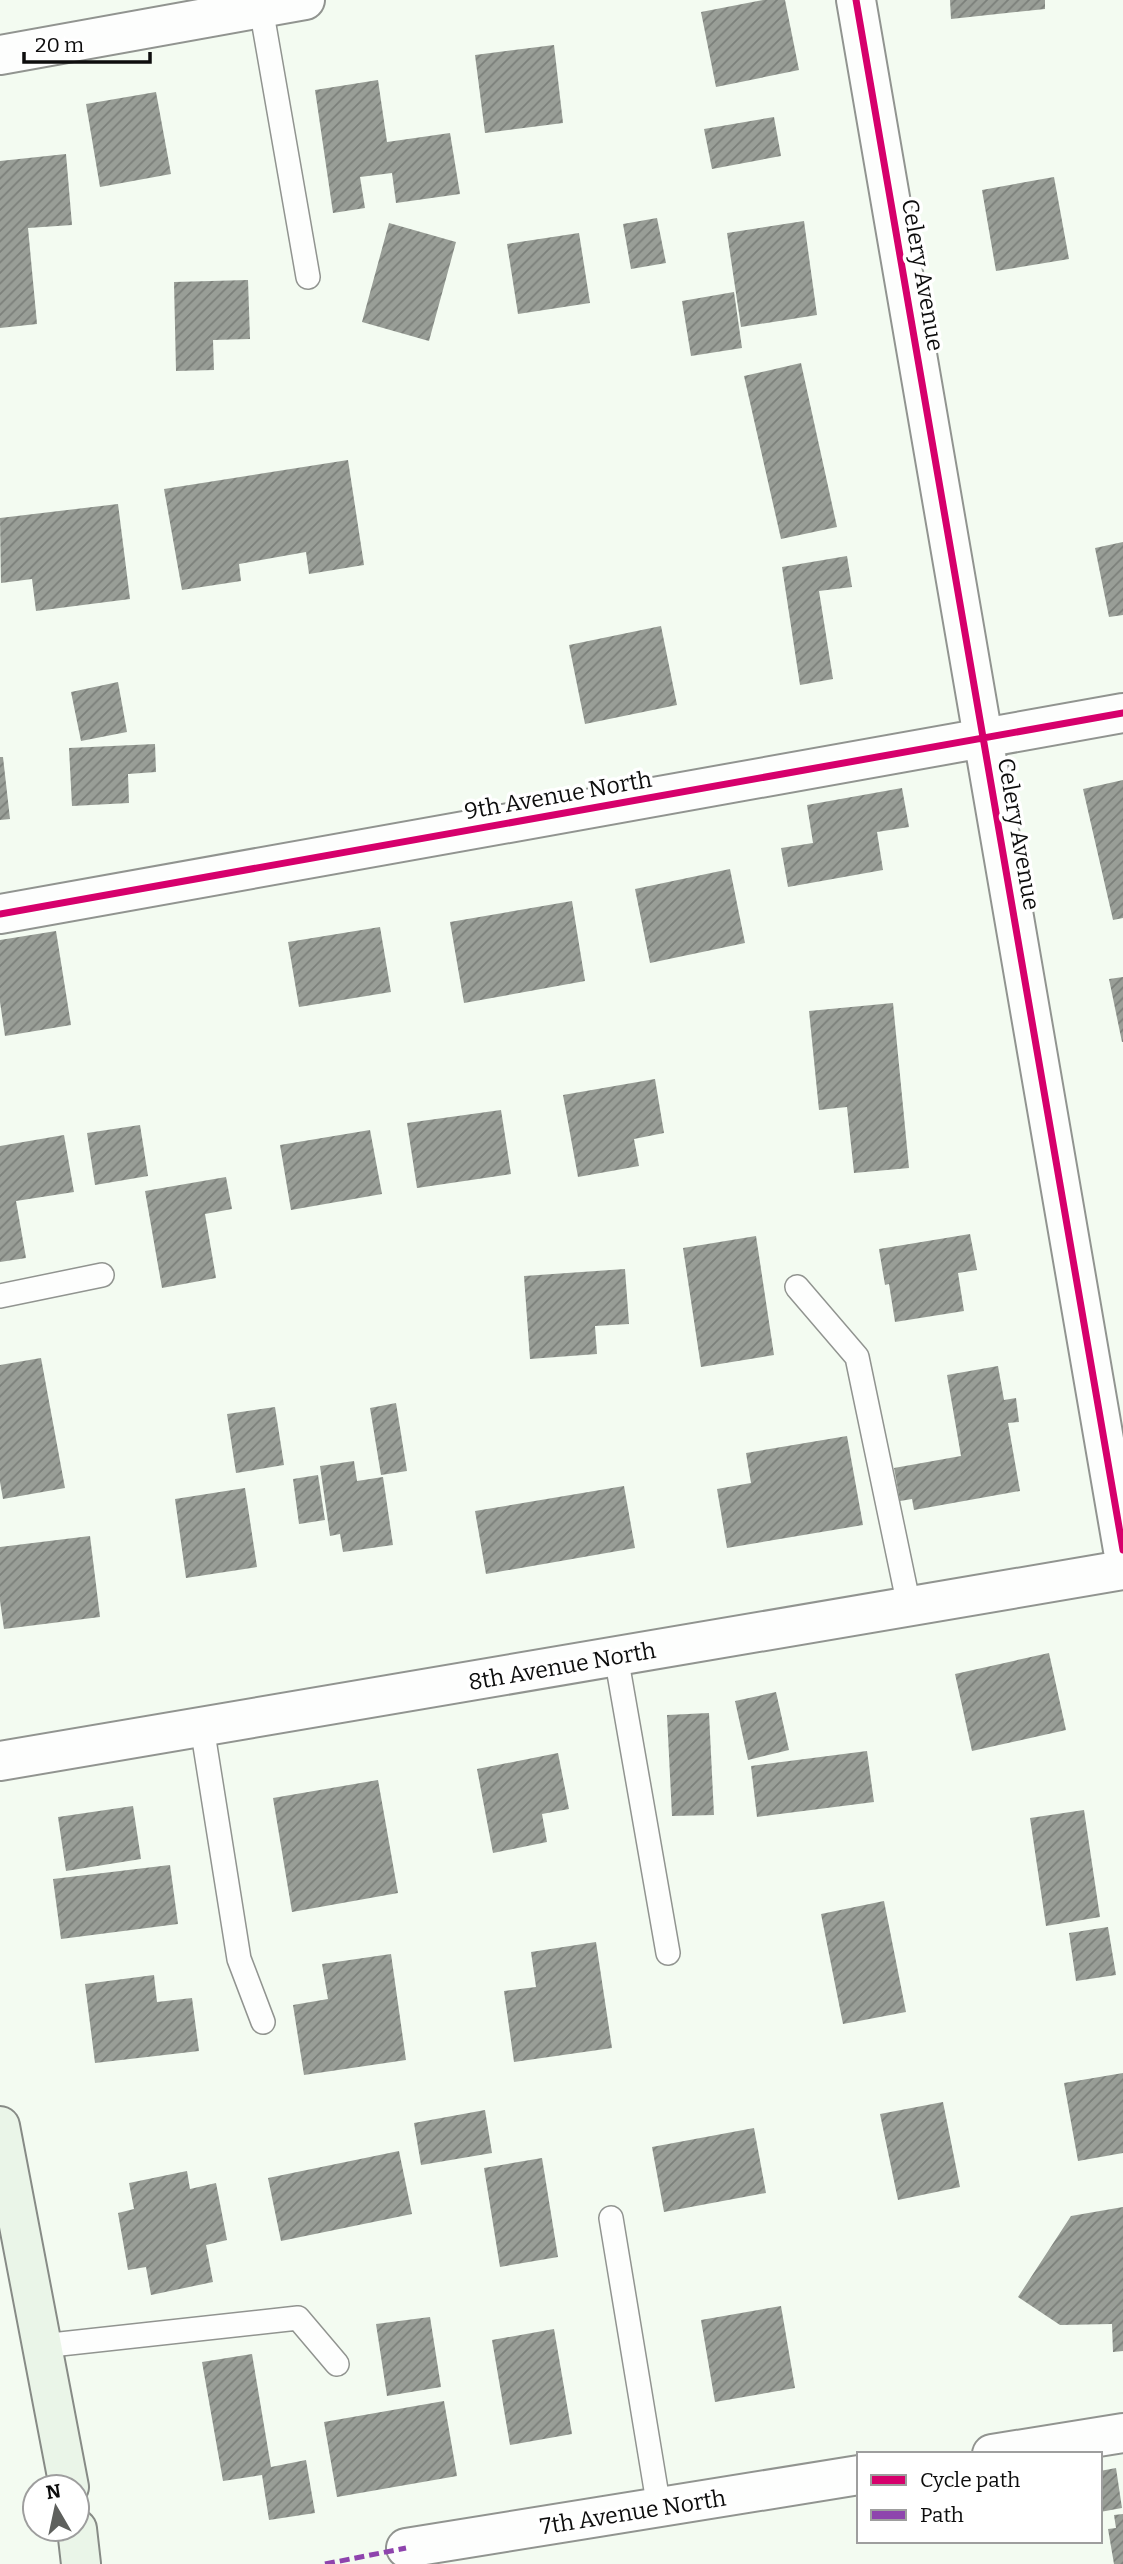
<svg xmlns="http://www.w3.org/2000/svg" width="1123" height="2564" font-family="Bitter,serif">
  <defs>
    <pattern id="building-hatch" width="6" height="6" patternUnits="userSpaceOnUse" patternTransform="scale(1.75)"><rect width="6" height="6" fill="#999e97"/><path d="M-1 1l2-2M0 6l6-6M5 7l2-2" fill="none" stroke="#7b7f7a"/></pattern>
  </defs>
  <rect width="100%" height="100%" fill="#f3fbf1"/>
  <path fill="url(#building-hatch)" d="M 763,0 L 785,0 L 799,70 L 716,87 L 701,12 Z
    M 950,0 L 1045,0 L 1045,9 L 951,19 Z
    M 554,45 L 563,123 L 485,133 L 475,55 Z
    M 378,80 L 387,142 L 450,133 L 460,194 L 396,203 L 392,173 L 360,177 L 365,208 L 333,213 L 315,90 Z
    M 156,92 L 171,174 L 100,187 L 86,104 Z
    M 774,117 L 781,156 L 712,169 L 704,129 Z
    M 66,154 L 72,225 L 28,228 L 37,324 L 0,328 L 0,161 Z
    M 1054,177 L 1069,259 L 996,271 L 982,190 Z
    M 657,218 L 666,263 L 631,269 L 623,224 Z
    M 804,221 L 817,315 L 741,327 L 727,233 Z
    M 389,223 L 456,242 L 429,341 L 362,322 Z
    M 579,233 L 590,303 L 518,314 L 507,244 Z
    M 248,280 L 250,339 L 213,340 L 214,370 L 176,371 L 174,282 Z
    M 734,292 L 742,348 L 691,356 L 682,301 Z
    M 801,363 L 837,527 L 781,539 L 744,376 Z
    M 348,460 L 364,565 L 309,574 L 306,552 L 239,564 L 241,581 L 182,590 L 164,489 Z
    M 118,504 L 130,599 L 36,611 L 32,579 L 1,583 L 0,518 Z
    M 1123,542 L 1123,615 L 1109,617 L 1095,548 Z
    M 847,556 L 852,587 L 819,591 L 833,679 L 800,685 L 782,567 Z
    M 661,626 L 677,705 L 585,724 L 569,645 Z
    M 118,682 L 127,732 L 81,741 L 71,692 Z
    M 155,744 L 156,772 L 128,774 L 129,803 L 72,806 L 69,748 Z
    M 0,757 L 3,757 L 10,819 L 0,820 Z
    M 1123,780 L 1123,918 L 1113,920 L 1083,789 Z
    M 902,788 L 909,827 L 877,832 L 883,870 L 788,887 L 781,848 L 813,843 L 807,805 Z
    M 730,869 L 745,943 L 650,963 L 635,889 Z
    M 572,901 L 585,981 L 464,1003 L 450,922 Z
    M 380,927 L 391,992 L 299,1007 L 288,942 Z
    M 56,931 L 71,1025 L 5,1036 L 0,1002 L 0,940 Z
    M 1123,977 L 1123,1042 L 1122,1042 L 1109,979 Z
    M 893,1003 L 909,1168 L 854,1173 L 847,1107 L 819,1110 L 809,1011 Z
    M 655,1079 L 664,1133 L 634,1139 L 639,1166 L 578,1177 L 563,1095 Z
    M 501,1110 L 511,1174 L 417,1188 L 407,1123 Z
    M 140,1125 L 148,1176 L 95,1185 L 87,1133 Z
    M 370,1130 L 382,1194 L 291,1210 L 280,1145 Z
    M 64,1135 L 74,1192 L 16,1201 L 26,1258 L 0,1262 L 0,1146 Z
    M 226,1177 L 232,1209 L 205,1214 L 216,1278 L 162,1288 L 145,1191 Z
    M 970,1234 L 977,1270 L 958,1273 L 964,1311 L 895,1322 L 889,1284 L 885,1285 L 879,1249 Z
    M 756,1236 L 774,1355 L 701,1367 L 683,1248 Z
    M 625,1269 L 629,1324 L 595,1326 L 597,1354 L 530,1359 L 524,1276 Z
    M 41,1358 L 65,1488 L 3,1499 L 0,1482 L 0,1365 Z
    M 998,1366 L 1004,1400 L 1016,1398 L 1019,1422 L 1008,1423 L 1020,1491 L 914,1510 L 912,1499 L 900,1501 L 894,1468 L 961,1456 L 947,1375 Z
    M 396,1403 L 407,1471 L 381,1475 L 370,1408 Z
    M 275,1407 L 284,1465 L 236,1473 L 227,1414 Z
    M 847,1436 L 863,1525 L 727,1548 L 717,1489 L 751,1483 L 746,1453 Z
    M 354,1461 L 357,1481 L 383,1477 L 393,1545 L 343,1552 L 340,1534 L 330,1536 L 320,1466 Z
    M 318,1475 L 325,1520 L 299,1524 L 293,1479 Z
    M 624,1486 L 635,1548 L 486,1574 L 475,1511 Z
    M 245,1488 L 257,1567 L 186,1578 L 175,1499 Z
    M 90,1536 L 100,1617 L 4,1629 L 0,1601 L 0,1547 Z
    M 1049,1653 L 1066,1730 L 972,1751 L 955,1674 Z
    M 776,1692 L 789,1750 L 748,1760 L 735,1701 Z
    M 709,1713 L 714,1815 L 672,1816 L 667,1715 Z
    M 867,1751 L 874,1802 L 757,1817 L 751,1766 Z
    M 558,1753 L 569,1809 L 542,1814 L 547,1842 L 493,1853 L 477,1769 Z
    M 378,1780 L 398,1893 L 292,1912 L 273,1798 Z
    M 133,1806 L 141,1859 L 66,1871 L 58,1817 Z
    M 1084,1810 L 1100,1917 L 1046,1926 L 1030,1818 Z
    M 170,1865 L 178,1924 L 61,1939 L 53,1879 Z
    M 884,1901 L 906,2012 L 843,2024 L 821,1914 Z
    M 1108,1927 L 1116,1975 L 1076,1981 L 1069,1933 Z
    M 596,1942 L 612,2048 L 514,2062 L 504,1991 L 536,1987 L 531,1952 Z
    M 391,1954 L 406,2060 L 304,2075 L 293,2005 L 328,1999 L 322,1964 Z
    M 154,1975 L 157,2002 L 192,1998 L 199,2051 L 95,2063 L 85,1984 Z
    M 1123,2073 L 1123,2153 L 1078,2161 L 1064,2083 Z
    M 943,2102 L 960,2187 L 898,2200 L 880,2114 Z
    M 485,2110 L 492,2153 L 421,2165 L 414,2123 Z
    M 754,2128 L 766,2193 L 664,2212 L 652,2147 Z
    M 399,2151 L 412,2214 L 281,2241 L 268,2178 Z
    M 542,2158 L 558,2257 L 500,2267 L 484,2168 Z
    M 187,2171 L 190,2189 L 216,2183 L 227,2240 L 206,2245 L 213,2282 L 151,2295 L 146,2267 L 128,2270 L 118,2213 L 134,2209 L 129,2183 Z
    M 1123,2207 L 1123,2351 L 1113,2352 L 1112,2324 L 1060,2325 L 1018,2297 L 1071,2216 Z
    M 781,2306 L 795,2388 L 715,2402 L 701,2320 Z
    M 430,2317 L 441,2387 L 387,2396 L 376,2324 Z
    M 554,2329 L 572,2434 L 510,2445 L 492,2340 Z
    M 252,2354 L 271,2467 L 306,2460 L 315,2513 L 269,2520 L 262,2475 L 223,2481 L 202,2362 Z
    M 444,2401 L 457,2476 L 337,2497 L 324,2422 Z
    M 1116,2468 L 1122,2508 L 1100,2512 L 1100,2471 Z
    M 1123,2514 L 1123,2564 L 1114,2564 L 1108,2529 L 1116,2528 L 1114,2515 Z"/>
  <g fill="none" stroke-linecap="round" stroke-linejoin="round">
    <g stroke="#919490" stroke-width="26">
      <path id="lane" d="M 261,8 L 308,277
        M 797,1287 L 857,1357 L 909,1606
        M 0,1296 L 102,1275
        M 616,1656 L 668,1953
        M 202,1727 L 239,1959 L 263,2022
        M 611,2218 L 659,2508
        M 42,2346 L 298,2318 L 337,2364"/>
    </g>
    <g stroke="#919490" stroke-width="42">
      <path id="street" d="M 856,0 L 1123,1550
        M 0,55 L 305,0
        M 0,914 L 1123,713
        M 0,1761 L 1123,1570
        M 992,2454 L 1123,2433
        M 406,2548 L 859,2475"/>
    </g>
    <g stroke="#878b86" stroke-width="42">
      <path id="secondary" d="M 0,2126 L 69,2487
        M 77,2529 L 81,2564"/>
    </g>
    <use href="#lane" stroke="#fdfefd" stroke-width="23"/>
    <use href="#street" stroke="#fdfefd" stroke-width="38"/>
    <use href="#secondary" stroke="#eaf5e8" stroke-width="38"/>
    <path stroke="#8e44ad" stroke-width="5" stroke-dasharray="10 5" stroke-linecap="butt" d="M 325,2564 L 406,2548"/>
    <g stroke="#fff" stroke-width="11">
      <path id="cycleway" d="M 856,0 L 1123,1550
        M 0,914 L 1123,713"/>
    </g>
    <use href="#cycleway" stroke="#d6006c" stroke-width="7"/>
  </g>
  <g text-anchor="middle" dominant-baseline="central" stroke-width="7" stroke-linejoin="round" paint-order="stroke">
    <g font-size="23" fill="#0d0d0d" stroke="#fff">
      <text transform="translate(923 275) rotate(80)">Celery Avenue</text>
      <text transform="translate(558 795) rotate(-10)">9th Avenue North</text>
      <text transform="translate(1019 834) rotate(80)">Celery Avenue</text>
      <text transform="translate(562 1666) rotate(-10)">8th Avenue North</text>
      <text transform="translate(633 2512) rotate(-9)">7th Avenue North</text>
    </g>
  </g>
  <rect x="857" y="2452" width="245" height="91" fill="#ffffff" stroke="#9e9e9e" stroke-width="2"/>
  <rect x="871" y="2475" width="35" height="10" fill="#d6006c" stroke="#9e9e9e" stroke-width="2"/>
  <text x="920" y="2487" font-size="21" fill="#0d0d0d">Cycle path</text>
  <rect x="871" y="2510" width="35" height="10" fill="#8e44ad" stroke="#9e9e9e" stroke-width="2"/>
  <text x="920" y="2522" font-size="21" fill="#0d0d0d">Path</text>
  <g transform="translate(56 2508) rotate(351)"><circle r="33" fill="#ffffff" stroke="#9e9e9e" stroke-width="2"/>
  <path d="M0-5L12 26L0 18L-12 26Z" fill="#5e605d"/>
  <text y="-10" font-size="19" font-weight="bold" text-anchor="middle" fill="#0d0d0d">N</text>
  </g>
  <path d="M24 52v10h126v-10" fill="none" stroke="#0d0d0d" stroke-width="3.5"/>
  <text x="35" y="52" font-size="21" fill="#0d0d0d" stroke="#ffffff" stroke-width="5" paint-order="stroke">20 m</text>
</svg>
